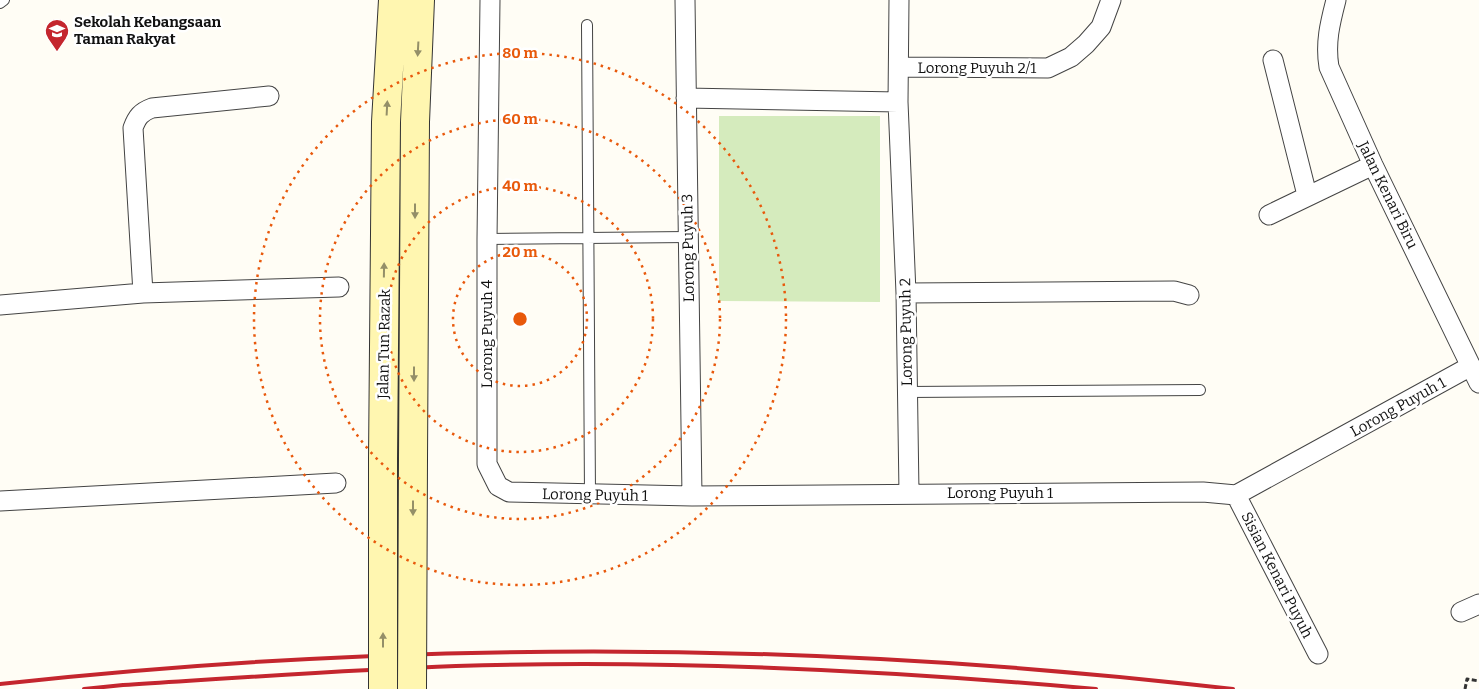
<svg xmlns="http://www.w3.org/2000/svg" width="1479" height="689" font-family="Bitter,serif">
  <rect width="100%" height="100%" fill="#fffdf5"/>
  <path fill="#d5ebbd" d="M 719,116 L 880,116 L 880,302 L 719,301 Z"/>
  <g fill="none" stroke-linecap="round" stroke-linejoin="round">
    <g stroke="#444" stroke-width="12">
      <path id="service" d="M 0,3 L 4,0
        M 587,25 L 590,495
        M 487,239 L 688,237
        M 907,392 L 1200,390"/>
    </g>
    <g stroke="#444" stroke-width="21">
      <path id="minor" d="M 490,0 L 487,239 L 487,464 L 498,486 L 509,492 L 692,496 L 1203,492 L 1236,495 L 1471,366
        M 685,0 L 692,496
        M 899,0 L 898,102 L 906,293 L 909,493
        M 1336,0 C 1330,23 1325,43 1329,67 L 1373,165 L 1479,383
        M 1273,60 L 1307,195
        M 899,67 L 1048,68 L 1071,57 L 1086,44 L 1101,27 L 1111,0
        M 686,98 L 898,102
        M 1269,215 L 1373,165
        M 143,293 L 133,128 C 137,117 141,112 152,108 L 269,96
        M 906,293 L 1174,291 L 1189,295
        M 0,305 L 143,293 L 339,287
        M 1236,495 L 1318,654
        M 0,501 L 336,483
        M 1461,612 L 1479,604"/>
    </g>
    <g stroke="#333" stroke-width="30">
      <path id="secondary" d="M 383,459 L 386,122 L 393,0
        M 413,459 L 415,122 L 420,0"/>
    </g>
    <path stroke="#333" stroke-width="3" stroke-dasharray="5 2.5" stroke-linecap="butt" d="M 1465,689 L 1467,679 L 1479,681"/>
    <use href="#service" stroke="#fff" stroke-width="10"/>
    <use href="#minor" stroke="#fff" stroke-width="19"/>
    <use href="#secondary" stroke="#fff6b0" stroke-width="28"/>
    <path stroke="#c4262e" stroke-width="4" d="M 0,684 C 410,639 823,641 1233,689
      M 84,689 L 123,685 C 234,678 345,670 456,666 C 670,659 883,670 1096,689"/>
    <g stroke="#333" stroke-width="30" stroke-linecap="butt">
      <path id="secondary-bridge" d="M 383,459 L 383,689
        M 412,689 L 413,459"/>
    </g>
    <use href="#secondary-bridge" stroke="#fff6b0" stroke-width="28"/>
  </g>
  <defs><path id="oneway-solid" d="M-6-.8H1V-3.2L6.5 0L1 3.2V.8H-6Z" transform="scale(1.25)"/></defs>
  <g fill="#948f68">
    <use href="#oneway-solid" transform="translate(418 49) rotate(93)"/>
    <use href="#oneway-solid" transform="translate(387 108) rotate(-87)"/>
    <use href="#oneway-solid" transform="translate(415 211) rotate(90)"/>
    <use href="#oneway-solid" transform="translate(384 270) rotate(-89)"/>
    <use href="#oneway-solid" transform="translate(414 374) rotate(90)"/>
    <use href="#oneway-solid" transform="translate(413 508) rotate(90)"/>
    <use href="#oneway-solid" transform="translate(383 640) rotate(-90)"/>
  </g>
  <g fill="none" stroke="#e8590c" stroke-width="2.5" stroke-dasharray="2.5 5">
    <circle cx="520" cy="319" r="67"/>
    <circle cx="520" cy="319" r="133"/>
    <circle cx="520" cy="319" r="200"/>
    <circle cx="520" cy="319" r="266"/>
  </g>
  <defs>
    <g id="school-pin" transform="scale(1.25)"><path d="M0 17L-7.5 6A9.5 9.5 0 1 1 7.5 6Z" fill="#c4262e" stroke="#fff"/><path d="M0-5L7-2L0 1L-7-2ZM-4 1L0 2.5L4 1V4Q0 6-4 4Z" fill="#fff"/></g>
  </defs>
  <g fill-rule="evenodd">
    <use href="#school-pin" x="57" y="31"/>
  </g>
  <g text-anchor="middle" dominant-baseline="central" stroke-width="5" stroke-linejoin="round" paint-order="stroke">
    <g font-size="15" font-weight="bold" fill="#111" stroke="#fff" text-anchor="start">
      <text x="74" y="22">Sekolah Kebangsaan<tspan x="74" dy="17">Taman Rakyat</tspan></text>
    </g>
    <g font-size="15" fill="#111" stroke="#fff">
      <text x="977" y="68">Lorong Puyuh 2/1</text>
      <text transform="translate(1388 195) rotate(64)">Jalan Kenari Biru</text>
      <text transform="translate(688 248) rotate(-91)">Lorong Puyuh 3</text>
      <text transform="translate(906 332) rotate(-91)">Lorong Puyuh 2</text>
      <text transform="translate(487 334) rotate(-90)">Lorong Puyuh 4</text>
      <text transform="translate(384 344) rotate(-89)">Jalan Tun Razak</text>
      <text transform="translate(1398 407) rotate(-29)">Lorong Puyuh 1</text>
      <text x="1000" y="493">Lorong Puyuh 1</text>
      <text transform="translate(595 495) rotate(1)">Lorong Puyuh 1</text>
      <text transform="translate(1277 575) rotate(63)">Sisian Kenari Puyuh</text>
    </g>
  </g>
  <circle cx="520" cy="319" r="8" fill="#e8590c" stroke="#fff" stroke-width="2.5"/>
  <g font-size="15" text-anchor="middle" font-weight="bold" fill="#e8590c" stroke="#fff" stroke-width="5" stroke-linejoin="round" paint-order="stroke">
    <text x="520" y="58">80 m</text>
    <text x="520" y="124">60 m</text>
    <text x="520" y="191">40 m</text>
    <text x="520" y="257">20 m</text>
  </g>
</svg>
